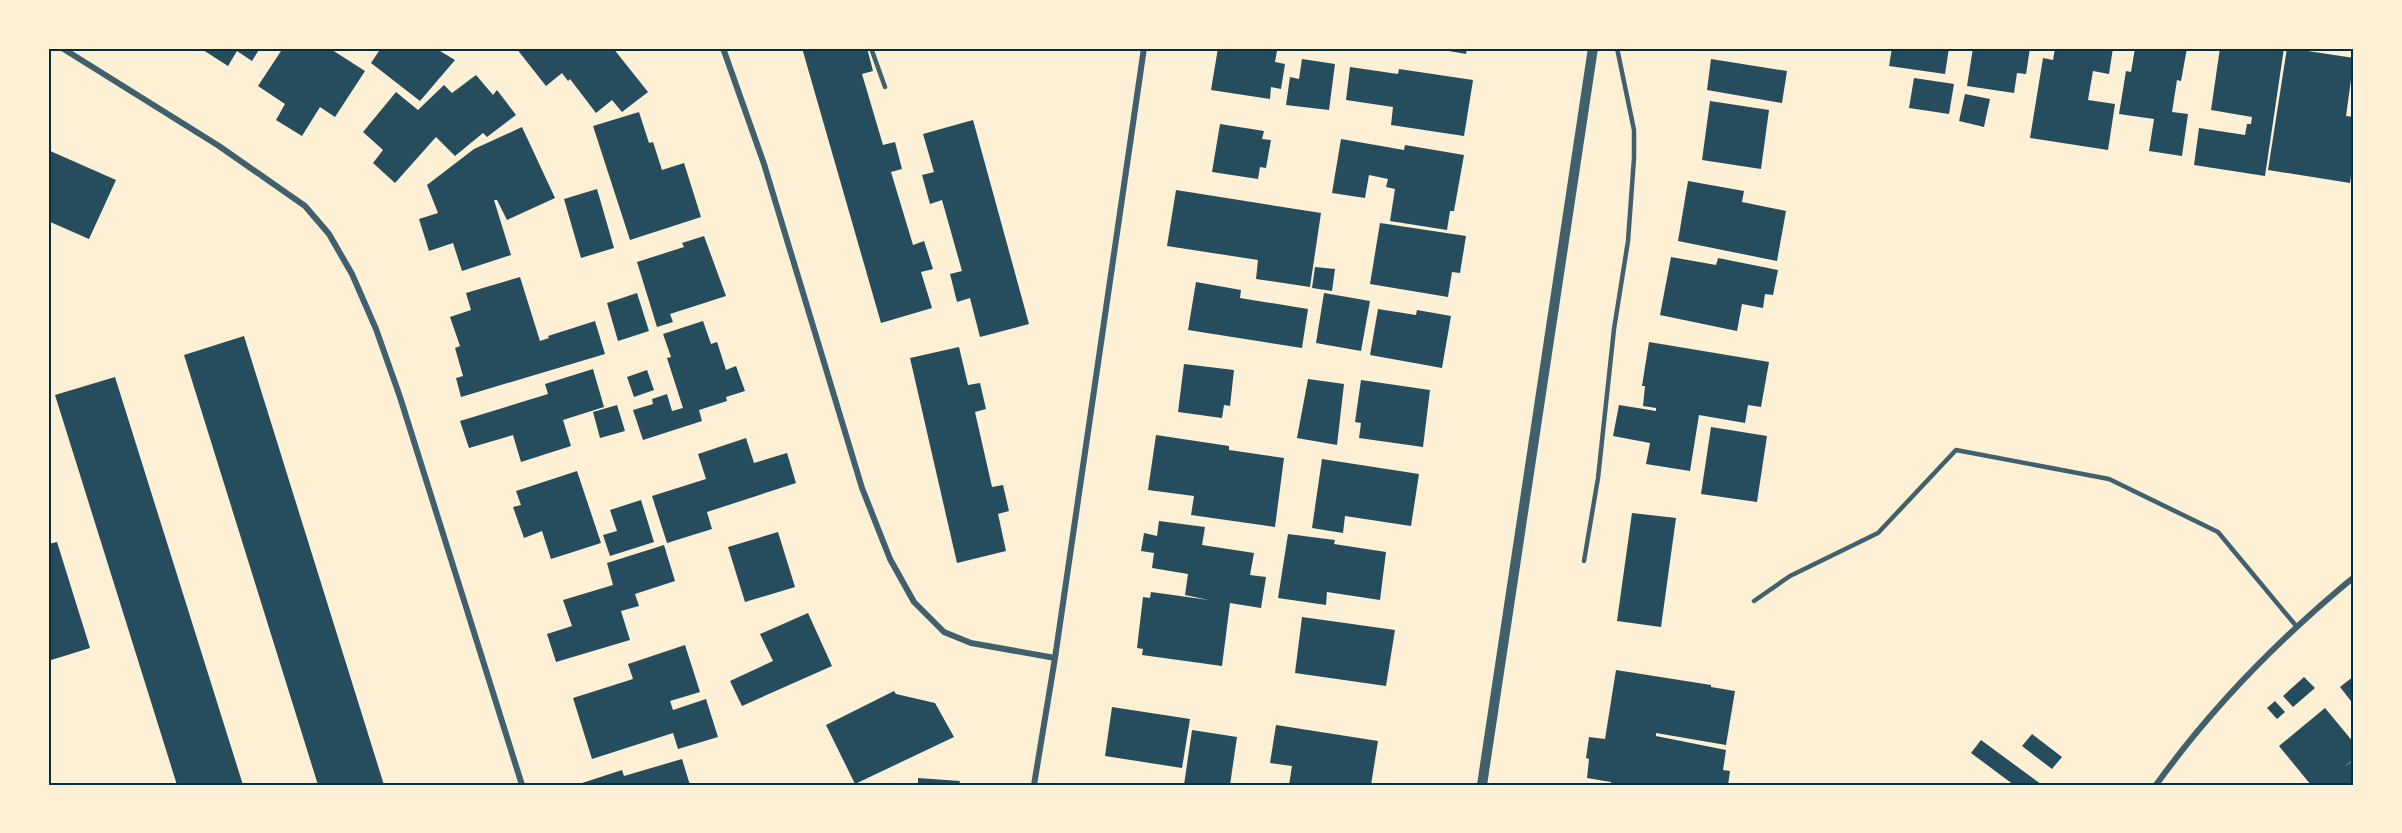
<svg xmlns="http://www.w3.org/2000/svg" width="2402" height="833" font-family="Overpass,sans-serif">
  <rect width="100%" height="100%" fill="#fdf0d5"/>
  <path fill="#264d5e" d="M 200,48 L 260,48 L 252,61 L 237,51 L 228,66 Z
    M 283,48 L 329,48 L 365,71 L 335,117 L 320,107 L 302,136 L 276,120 L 285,104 L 258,86 Z
    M 381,48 L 435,48 L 455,60 L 420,101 L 371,63 Z
    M 516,48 L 613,48 L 648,92 L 622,112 L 612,100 L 596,113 L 570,79 L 568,81 L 562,73 L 546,86 Z
    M 802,48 L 867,48 L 873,71 L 862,74 L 883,145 L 895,142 L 902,169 L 891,172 L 913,245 L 924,241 L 933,269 L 921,272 L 932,308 L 881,323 Z
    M 1218,48 L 1259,48 L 1277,51 L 1275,62 L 1285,64 L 1281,89 L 1271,87 L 1270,99 L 1211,90 Z
    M 1432,48 L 1467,48 L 1466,54 Z
    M 1892,48 L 1949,48 L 1945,74 L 1889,66 Z
    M 1973,48 L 2030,48 L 2026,74 L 2017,73 L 2014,93 L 1967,86 Z
    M 2055,48 L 2113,48 L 2109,74 L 2093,71 L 2088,100 L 2115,104 L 2108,150 L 2030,138 L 2043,58 L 2053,60 Z
    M 2135,48 L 2187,48 L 2181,81 L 2177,80 L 2172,112 L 2188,114 L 2182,156 L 2149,151 L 2154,119 L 2119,114 L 2126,71 L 2131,72 Z
    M 2220,48 L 2284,48 L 2265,176 L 2194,165 L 2199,128 L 2245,135 L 2247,124 L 2251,124 L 2252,117 L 2211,110 Z
    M 2287,48 L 2301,48 L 2301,50 L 2354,58 L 2346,116 L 2354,117 L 2354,154 L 2350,183 L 2268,170 Z
    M 1302,59 L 1335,64 L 1329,110 L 1286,105 L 1290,77 L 1299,79 Z
    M 1711,59 L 1787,71 L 1782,103 L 1707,90 Z
    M 1350,67 L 1398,74 L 1399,69 L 1473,80 L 1464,136 L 1391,125 L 1393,107 L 1346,100 Z
    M 476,75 L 493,95 L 497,90 L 516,115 L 487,137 L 483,133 L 455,156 L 436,137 L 395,183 L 373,163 L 383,150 L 363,132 L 396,92 L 418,110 L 444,85 L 452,93 Z
    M 1914,78 L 1954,84 L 1949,114 L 1909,108 Z
    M 1965,94 L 1990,99 L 1984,127 L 1959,121 Z
    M 1710,101 L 1769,110 L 1761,169 L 1702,160 Z
    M 639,112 L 649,143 L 653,142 L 662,170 L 684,163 L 701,217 L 630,240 L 593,126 Z
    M 973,120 L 1029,324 L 980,337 L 970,298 L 957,302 L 950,274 L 962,271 L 942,200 L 930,204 L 922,175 L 934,172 L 923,134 Z
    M 1220,124 L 1264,131 L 1262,139 L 1271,140 L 1266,168 L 1260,167 L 1258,179 L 1212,172 Z
    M 522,127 L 555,198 L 507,220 L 497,200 L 494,200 L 511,255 L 462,271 L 453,243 L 429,251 L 419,219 L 438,213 L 427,185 L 474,149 Z
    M 1341,139 L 1404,150 L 1405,145 L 1464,155 L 1454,211 L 1450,211 L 1447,230 L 1390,221 L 1395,189 L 1386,187 L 1388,179 L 1369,175 L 1365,198 L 1332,193 Z
    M 48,150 L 116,180 L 89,239 L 48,221 Z
    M 1688,181 L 1744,191 L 1742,202 L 1786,211 L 1777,261 L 1678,241 Z
    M 597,189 L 614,248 L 581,258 L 564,199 Z
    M 1176,190 L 1321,213 L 1310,287 L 1256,279 L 1258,260 L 1167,246 Z
    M 1380,223 L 1466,236 L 1460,273 L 1452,272 L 1448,297 L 1370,284 Z
    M 704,236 L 726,296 L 670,314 L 673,322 L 657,327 L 637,262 L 684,247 L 682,243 Z
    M 1671,257 L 1716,265 L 1718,258 L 1778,270 L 1773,295 L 1765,294 L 1763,308 L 1742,304 L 1737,331 L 1660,315 Z
    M 1315,267 L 1335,269 L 1332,291 L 1312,288 Z
    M 520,277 L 540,341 L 549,338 L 548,336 L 595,321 L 605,354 L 461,397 L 456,378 L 463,376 L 455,348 L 460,346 L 450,317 L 471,310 L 466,293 Z
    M 1196,282 L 1241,290 L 1240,298 L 1308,309 L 1302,348 L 1188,330 Z
    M 637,293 L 649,331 L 618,341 L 607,303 Z
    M 1324,293 L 1370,301 L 1361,351 L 1316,343 Z
    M 1378,309 L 1416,315 L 1417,310 L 1451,316 L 1442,368 L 1370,355 Z
    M 703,321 L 711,344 L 717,342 L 726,370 L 736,366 L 745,391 L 726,397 L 727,401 L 699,410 L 702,421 L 643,440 L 633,410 L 653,404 L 652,399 L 667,394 L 672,411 L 683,408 L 667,358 L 671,357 L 663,334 Z
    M 244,336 L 384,785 L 318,785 L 184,355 Z
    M 1649,342 L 1769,362 L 1761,407 L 1748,405 L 1745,423 L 1699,415 L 1690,471 L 1646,464 L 1650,443 L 1613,436 L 1619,405 L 1656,411 L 1656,408 L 1643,406 L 1645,386 L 1642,386 Z
    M 959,347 L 968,385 L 980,383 L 986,409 L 975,412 L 992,487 L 1003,485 L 1009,511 L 998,514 L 1006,551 L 957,563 L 910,358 Z
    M 1184,364 L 1234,370 L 1230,406 L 1224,405 L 1222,418 L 1178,412 Z
    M 593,369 L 604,407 L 563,420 L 571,446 L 521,462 L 513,435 L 469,448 L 460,421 L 548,394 L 545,384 Z
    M 647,370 L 654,390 L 634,397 L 627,377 Z
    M 115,377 L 243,785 L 177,785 L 55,395 Z
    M 1308,379 L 1344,384 L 1337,445 L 1297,438 Z
    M 1361,380 L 1430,390 L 1423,447 L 1359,438 L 1361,423 L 1355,422 Z
    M 617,405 L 625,431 L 600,438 L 593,412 Z
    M 1711,427 L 1767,436 L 1757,502 L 1701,494 Z
    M 1156,435 L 1229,446 L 1229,450 L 1284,458 L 1275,527 L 1191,515 L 1194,496 L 1148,490 Z
    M 746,438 L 754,463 L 787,453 L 796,483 L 707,512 L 712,529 L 667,543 L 652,496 L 706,479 L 698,454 Z
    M 1322,459 L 1419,474 L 1411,526 L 1345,516 L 1343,533 L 1312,528 Z
    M 577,471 L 601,543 L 551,559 L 542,531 L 524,538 L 513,507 L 521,505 L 516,491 Z
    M 641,500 L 654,542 L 610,556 L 603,535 L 617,531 L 610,510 Z
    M 1632,513 L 1676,518 L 1661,627 L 1617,621 Z
    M 1159,521 L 1205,527 L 1202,545 L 1254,553 L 1250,575 L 1266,577 L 1261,608 L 1230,603 L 1222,666 L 1142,655 L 1143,649 L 1137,648 L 1143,597 L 1150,598 L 1151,592 L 1209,600 L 1185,595 L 1188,574 L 1152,568 L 1154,553 L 1141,551 L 1144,533 L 1157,536 Z
    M 778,532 L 795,587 L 745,602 L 728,547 Z
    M 1288,534 L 1335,540 L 1334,544 L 1386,552 L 1380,600 L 1327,592 L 1326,605 L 1278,598 Z
    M 57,542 L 90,648 L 48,661 L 48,544 Z
    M 664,545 L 675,581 L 635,594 L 639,606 L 621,611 L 630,640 L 556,662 L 547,634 L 572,626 L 563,600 L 613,585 L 607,563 Z
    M 808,613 L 832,666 L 742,706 L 730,681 L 773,661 L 760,634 Z
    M 1302,617 L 1395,630 L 1386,686 L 1295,673 Z
    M 685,645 L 700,692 L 670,701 L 673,710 L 706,699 L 718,737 L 678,749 L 673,733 L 592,759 L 573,698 L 633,679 L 628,664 Z
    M 1616,670 L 1711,685 L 1711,687 L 1735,691 L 1726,745 L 1656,733 L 1656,736 L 1726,750 L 1723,770 L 1730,771 L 1728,785 L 1611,785 L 1611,782 L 1587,778 L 1589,759 L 1586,758 L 1589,737 L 1605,739 Z
    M 2354,676 L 2354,705 L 2340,687 Z
    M 2304,677 L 2315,688 L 2293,707 L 2283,696 Z
    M 894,691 L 896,694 L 935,703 L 954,737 L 855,784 L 826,725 Z
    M 2275,701 L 2285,712 L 2277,719 L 2267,708 Z
    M 1112,707 L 1190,719 L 1182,768 L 1105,756 Z
    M 2325,708 L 2354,743 L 2354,759 L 2344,767 L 2354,760 L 2354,785 L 2311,785 L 2279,746 Z
    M 1276,725 L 1378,741 L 1371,785 L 1289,785 L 1292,766 L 1270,763 Z
    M 1192,730 L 1237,737 L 1230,785 L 1184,785 Z
    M 2032,734 L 2062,757 L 2052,769 L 2022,746 Z
    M 1981,740 L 2042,785 L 2014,785 L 1971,753 Z
    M 682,759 L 690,785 L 576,785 L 622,770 L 624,776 Z
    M 918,778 L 960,781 L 959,785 L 918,785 Z"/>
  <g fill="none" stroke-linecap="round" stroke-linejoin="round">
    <path stroke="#3f606c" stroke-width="4.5" d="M 871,48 L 885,87
      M 1584,561 L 1598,478 L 1614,329 L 1628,241 L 1634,158 L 1634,130 L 1617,48
      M 1754,601 L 1790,576 L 1878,533 L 1956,450 L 2109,479 L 2218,532 L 2297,627"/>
    <path stroke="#3f606c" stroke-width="6" d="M 62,48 L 219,146 L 305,206 L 329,234 L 352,274 L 376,329 L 400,397 L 522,785
      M 723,48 L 764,164 L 862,488 L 890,559 L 914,602 L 944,632 L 971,643 L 1055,658
      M 1034,785 L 1055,658 L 1144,48
      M 2156,785 C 2212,707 2280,638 2354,577"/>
    <path stroke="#3f606c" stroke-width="10" d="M 1482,785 L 1593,48"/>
  </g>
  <rect width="2402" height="833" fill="none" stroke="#fdf0d5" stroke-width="99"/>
  <rect x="50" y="50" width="2302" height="734" fill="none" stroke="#003049" stroke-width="2"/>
</svg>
